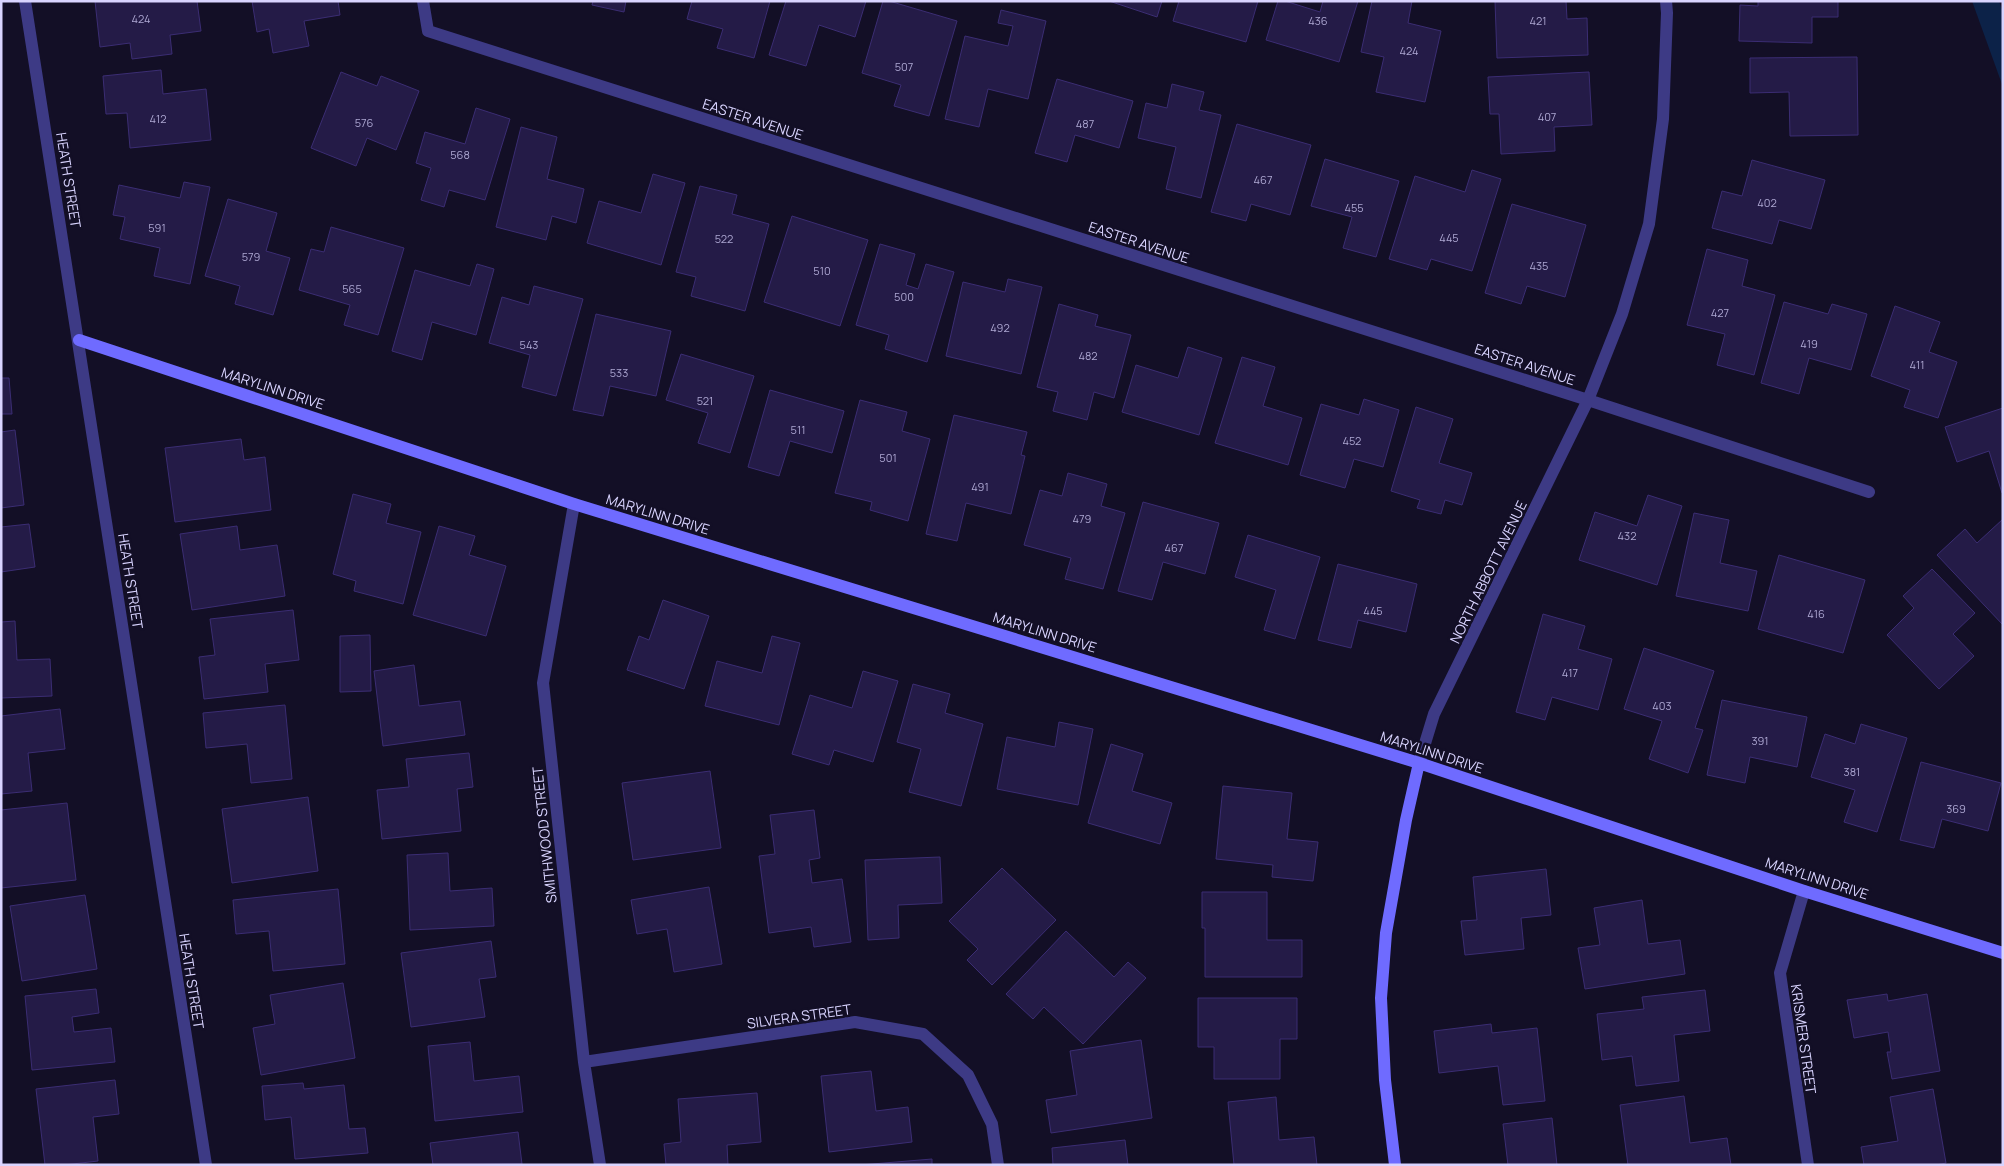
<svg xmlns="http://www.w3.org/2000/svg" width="2004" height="1166" font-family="Manrope,sans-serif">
  <rect width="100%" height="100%" fill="#130f26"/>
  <path fill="#0c2248" d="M 1972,1 L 1999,1 L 2003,13 L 2003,87 Z"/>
  <path fill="#241b47" stroke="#3b2d73" d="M 95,1 L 197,1 L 201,31 L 170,35 L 172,54 L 132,59 L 130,43 L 100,47 Z
    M 252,1 L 338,1 L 340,15 L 304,21 L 309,46 L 273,53 L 269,29 L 257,32 Z
    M 593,1 L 626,1 L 624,12 L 592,5 Z
    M 692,1 L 770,1 L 754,58 L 717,48 L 723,29 L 687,19 Z
    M 786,1 L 866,1 L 855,37 L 819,25 L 806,66 L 769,55 Z
    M 883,1 L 889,1 L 957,21 L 929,116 L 894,106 L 901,85 L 862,73 Z
    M 1109,1 L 1162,1 L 1157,17 Z
    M 1179,1 L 1258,1 L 1246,42 L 1173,21 Z
    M 1278,1 L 1285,1 L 1320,12 L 1323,1 L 1358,1 L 1339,62 L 1266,40 Z
    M 1372,1 L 1412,1 L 1408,23 L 1441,31 L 1425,102 L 1376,92 L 1384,57 L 1361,52 Z
    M 1495,1 L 1566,1 L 1567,19 L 1587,18 L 1588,55 L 1497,58 Z
    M 1758,1 L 1838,1 L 1838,17 L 1812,17 L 1812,43 L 1739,41 L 1740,5 L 1758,6 Z
    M 1001,10 L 1046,21 L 1028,99 L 988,89 L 979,127 L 945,119 L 965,36 L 1008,46 L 1013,26 L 998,23 Z
    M 1857,57 L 1858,135 L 1790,136 L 1789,92 L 1750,93 L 1750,58 Z
    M 161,70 L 163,94 L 206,89 L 211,140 L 130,148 L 127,113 L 106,114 L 103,76 Z
    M 341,72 L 377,86 L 381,76 L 419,91 L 396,150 L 367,138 L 356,166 L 311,148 Z
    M 1589,72 L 1592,125 L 1554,127 L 1555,151 L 1501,154 L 1499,114 L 1490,114 L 1488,77 Z
    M 1057,79 L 1133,101 L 1119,148 L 1075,135 L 1067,162 L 1035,153 Z
    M 1172,84 L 1204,92 L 1199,110 L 1221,115 L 1201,198 L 1166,189 L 1176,147 L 1138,138 L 1146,103 L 1167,108 Z
    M 476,108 L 510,119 L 485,200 L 449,190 L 444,207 L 421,200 L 431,168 L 416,163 L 425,132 L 465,144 Z
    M 1237,124 L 1311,145 L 1290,215 L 1251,204 L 1246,221 L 1211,212 Z
    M 521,127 L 557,137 L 547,179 L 584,189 L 576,223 L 552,216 L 546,240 L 496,227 Z
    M 1325,159 L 1399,181 L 1376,257 L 1343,248 L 1352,217 L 1311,206 Z
    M 1752,160 L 1825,180 L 1811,229 L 1779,220 L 1772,244 L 1712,228 L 1722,191 L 1742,196 Z
    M 1472,170 L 1501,179 L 1472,271 L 1431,259 L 1427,270 L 1389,259 L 1415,176 L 1465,192 Z
    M 653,174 L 685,183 L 661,265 L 587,243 L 599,201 L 641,213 Z
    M 184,182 L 210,187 L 190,284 L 154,276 L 160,248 L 120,239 L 125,217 L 113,215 L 119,185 L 180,198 Z
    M 700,186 L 737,195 L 732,214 L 769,224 L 745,311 L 691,296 L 696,277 L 676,272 Z
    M 228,199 L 277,213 L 266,251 L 290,258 L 273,315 L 235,304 L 240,286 L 205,276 Z
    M 1512,204 L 1586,225 L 1565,297 L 1527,286 L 1521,304 L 1485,293 Z
    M 792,216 L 868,240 L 840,326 L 764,302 Z
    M 331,227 L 404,248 L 378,335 L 344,325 L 350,305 L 299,290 L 311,249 L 324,252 Z
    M 880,244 L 915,254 L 906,285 L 918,289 L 926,264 L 954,272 L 927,362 L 885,349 L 889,335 L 856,325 Z
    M 1707,249 L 1748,260 L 1742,286 L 1775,295 L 1754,375 L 1717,365 L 1725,334 L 1687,325 Z
    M 477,264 L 494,269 L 476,335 L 432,322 L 422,360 L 392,351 L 415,270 L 470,286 Z
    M 1008,279 L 1042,287 L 1021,374 L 946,356 L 963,282 L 1005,292 Z
    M 534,286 L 583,299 L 556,396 L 522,387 L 530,355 L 489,343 L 502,297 L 529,305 Z
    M 1784,302 L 1828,314 L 1832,304 L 1867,314 L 1851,370 L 1809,358 L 1799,394 L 1761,383 Z
    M 1059,304 L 1098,315 L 1095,326 L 1131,335 L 1114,398 L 1094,392 L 1087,420 L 1053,411 L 1058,392 L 1037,387 Z
    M 1895,306 L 1940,322 L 1929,352 L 1957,362 L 1938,418 L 1904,407 L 1910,390 L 1871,376 Z
    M 596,314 L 671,331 L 656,396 L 610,386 L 603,416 L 573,410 Z
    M 1188,347 L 1222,358 L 1199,435 L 1122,412 L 1136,365 L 1178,378 Z
    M 681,354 L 754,376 L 730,453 L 698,443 L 708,413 L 666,400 Z
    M 1242,357 L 1275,367 L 1263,406 L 1302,418 L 1288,465 L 1215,443 Z
    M 1,378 L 9,378 L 12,414 L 1,414 Z
    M 770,390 L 844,411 L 832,453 L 790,441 L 779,476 L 748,467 Z
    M 1364,399 L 1399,410 L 1383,467 L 1354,459 L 1345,488 L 1300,475 L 1321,404 L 1359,415 Z
    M 860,400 L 907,412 L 902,431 L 930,439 L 908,521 L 870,510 L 872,502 L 835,493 Z
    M 1416,407 L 1453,419 L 1439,463 L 1472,473 L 1462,505 L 1445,500 L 1441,514 L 1417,508 L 1420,500 L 1391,491 Z
    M 2003,408 L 2003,493 L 2002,493 L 1989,451 L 1957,462 L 1945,427 Z
    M 954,415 L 1027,432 L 1021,455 L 1025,456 L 1011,514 L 966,503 L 957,541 L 926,534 Z
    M 15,430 L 24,505 L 1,508 L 1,432 Z
    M 241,439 L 244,460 L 265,457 L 271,510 L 175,522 L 165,448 Z
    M 1068,473 L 1107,484 L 1101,506 L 1125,513 L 1103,589 L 1065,579 L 1071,558 L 1024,545 L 1040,490 L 1062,496 Z
    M 353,494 L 391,504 L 386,523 L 421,532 L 403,604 L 354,591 L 356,581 L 333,574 Z
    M 1648,495 L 1682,506 L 1657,585 L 1579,560 L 1595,512 L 1637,526 Z
    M 1143,502 L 1219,523 L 1205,574 L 1163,562 L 1152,600 L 1118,591 Z
    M 1694,513 L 1729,520 L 1720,563 L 1757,571 L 1748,611 L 1676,596 Z
    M 2003,519 L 2003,625 L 1937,555 L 1965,529 L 1977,543 Z
    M 29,524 L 35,567 L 1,572 L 1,527 Z
    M 237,526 L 240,550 L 277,545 L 285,596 L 192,610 L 180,534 Z
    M 439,526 L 475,536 L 469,555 L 506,566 L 486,636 L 413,615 Z
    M 1248,535 L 1320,557 L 1295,639 L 1264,630 L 1276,590 L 1235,577 Z
    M 1779,555 L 1865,580 L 1843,653 L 1758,629 Z
    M 1338,564 L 1417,584 L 1406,632 L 1358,620 L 1351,648 L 1318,640 Z
    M 1932,569 L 1975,613 L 1953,634 L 1974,656 L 1939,689 L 1887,635 L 1914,608 L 1903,596 Z
    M 663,600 L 709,616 L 684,689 L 627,670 L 639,636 L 649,640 Z
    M 293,610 L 299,660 L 265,664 L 268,692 L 204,699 L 199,657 L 215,655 L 210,619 Z
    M 1543,614 L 1585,626 L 1578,649 L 1612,659 L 1598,710 L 1552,697 L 1545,720 L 1516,712 Z
    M 15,621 L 17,660 L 50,659 L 52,696 L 1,698 L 1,622 Z
    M 370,635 L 371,691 L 340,692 L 340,636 Z
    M 772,636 L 800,643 L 779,725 L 705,706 L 717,661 L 762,673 Z
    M 1644,648 L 1714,671 L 1695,728 L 1703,730 L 1688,773 L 1649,759 L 1662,721 L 1624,709 Z
    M 414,665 L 419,706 L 460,701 L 465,735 L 383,746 L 374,671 Z
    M 863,671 L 898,681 L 873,762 L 834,750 L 829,765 L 792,754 L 810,695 L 852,708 Z
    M 913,684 L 950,694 L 945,713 L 983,724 L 961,806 L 909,792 L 921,749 L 897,742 Z
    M 1722,700 L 1807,717 L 1797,767 L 1750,757 L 1745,783 L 1707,775 Z
    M 285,705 L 292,779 L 251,783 L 247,744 L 206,748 L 203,713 Z
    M 60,709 L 65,749 L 28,753 L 32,791 L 1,794 L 1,716 Z
    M 1059,722 L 1093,729 L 1078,805 L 997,789 L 1007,737 L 1055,747 Z
    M 1861,724 L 1907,738 L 1877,832 L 1844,822 L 1855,790 L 1811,777 L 1825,734 L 1855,744 Z
    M 1111,744 L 1143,754 L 1132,791 L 1172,803 L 1160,844 L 1088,823 Z
    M 469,753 L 473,787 L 457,789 L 461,831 L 382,839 L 377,790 L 409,787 L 406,759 Z
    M 1921,762 L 2001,783 L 1988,831 L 1942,819 L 1934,848 L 1900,840 Z
    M 710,771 L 721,848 L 633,860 L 622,783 Z
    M 1223,786 L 1292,793 L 1287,839 L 1318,842 L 1313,881 L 1272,877 L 1273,865 L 1216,859 Z
    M 308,797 L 318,871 L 232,883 L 222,809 Z
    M 67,803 L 76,880 L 1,888 L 1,810 Z
    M 814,810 L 820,858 L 809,860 L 812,883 L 842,879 L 851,942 L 814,947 L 811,927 L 769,933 L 759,856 L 775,854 L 770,815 Z
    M 448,853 L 450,891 L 492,888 L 494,926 L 410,930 L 407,855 Z
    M 940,857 L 942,903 L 898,905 L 899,938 L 868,940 L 865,860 Z
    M 1002,868 L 1056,920 L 992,985 L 967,960 L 978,949 L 949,921 Z
    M 1546,869 L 1551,915 L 1521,918 L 1524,949 L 1465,955 L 1461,921 L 1477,920 L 1473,877 Z
    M 709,887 L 722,964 L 674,972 L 667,929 L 637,934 L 631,900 Z
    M 338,889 L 345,964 L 273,971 L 269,931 L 236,934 L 233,900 Z
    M 1202,892 L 1267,892 L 1267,940 L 1302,940 L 1302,977 L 1205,977 L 1205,928 L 1202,928 Z
    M 85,895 L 97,969 L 22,981 L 10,906 Z
    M 1642,900 L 1648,944 L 1680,940 L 1685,974 L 1585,989 L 1578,948 L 1600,945 L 1594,908 Z
    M 1066,931 L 1114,977 L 1128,962 L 1146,978 L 1083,1044 L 1044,1007 L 1033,1019 L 1006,994 Z
    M 491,941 L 496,977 L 479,979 L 485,1017 L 411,1027 L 401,953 Z
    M 343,983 L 355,1058 L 261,1075 L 253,1028 L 275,1024 L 270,995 Z
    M 96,989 L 99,1013 L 72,1017 L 74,1032 L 111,1028 L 115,1062 L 32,1070 L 25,996 Z
    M 1705,990 L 1710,1031 L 1674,1035 L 1679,1081 L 1636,1086 L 1632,1056 L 1602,1060 L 1597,1014 L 1644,1009 L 1642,997 Z
    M 1887,994 L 1888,1001 L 1927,994 L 1940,1071 L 1892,1079 L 1887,1052 L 1891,1052 L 1888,1032 L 1854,1038 L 1847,1000 Z
    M 1198,998 L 1297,998 L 1297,1039 L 1280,1039 L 1280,1079 L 1214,1079 L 1214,1047 L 1198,1047 Z
    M 1491,1024 L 1492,1033 L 1537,1028 L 1545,1101 L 1503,1105 L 1498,1066 L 1439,1073 L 1434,1031 Z
    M 1141,1040 L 1152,1118 L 1051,1133 L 1046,1100 L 1077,1095 L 1070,1051 Z
    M 470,1042 L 474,1081 L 519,1076 L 523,1112 L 435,1121 L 428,1046 Z
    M 871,1071 L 876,1111 L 908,1107 L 912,1142 L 829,1152 L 821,1076 Z
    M 115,1080 L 119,1114 L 93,1117 L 98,1161 L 64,1165 L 45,1165 L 36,1089 Z
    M 303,1083 L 304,1089 L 344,1085 L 349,1129 L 365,1128 L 368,1153 L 295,1159 L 291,1117 L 265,1120 L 262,1086 Z
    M 1933,1089 L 1946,1163 L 1936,1165 L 1864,1165 L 1861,1147 L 1898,1141 L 1890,1097 Z
    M 757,1093 L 761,1142 L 727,1145 L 728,1165 L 666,1165 L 664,1144 L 681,1142 L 678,1099 Z
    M 1684,1096 L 1690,1143 L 1727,1138 L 1731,1165 L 1628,1165 L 1620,1105 Z
    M 1276,1097 L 1279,1140 L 1314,1137 L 1317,1165 L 1234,1165 L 1228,1102 Z
    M 1552,1118 L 1557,1165 L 1508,1165 L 1503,1124 Z
    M 518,1132 L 522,1164 L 433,1165 L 430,1143 Z
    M 1125,1140 L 1128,1165 L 1053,1165 L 1052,1148 Z
    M 932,1159 L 932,1165 L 860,1165 Z"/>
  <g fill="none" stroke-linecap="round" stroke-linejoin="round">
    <path stroke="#3d3a85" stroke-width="12" d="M 25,1 L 206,1165
      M 423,1 L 428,31 L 1588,400 L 1869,492
      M 574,504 L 543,683 L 584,1062 L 600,1165
      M 1419,763 L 1434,714 L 1588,400 L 1622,314 L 1649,224 L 1663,119 L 1667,13 L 1666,1
      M 1804,891 L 1780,973 L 1808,1165
      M 584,1062 L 855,1022 L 923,1034 L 968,1075 L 992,1124 L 998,1165"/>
    <path stroke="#6f6bff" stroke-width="12" d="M 79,340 L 574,504 L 1419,763 L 1804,891 L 2003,953
      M 1395,1165 L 1385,1080 L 1381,998 L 1386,933 L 1406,820 L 1419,763"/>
  </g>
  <g text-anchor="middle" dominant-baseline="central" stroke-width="5" stroke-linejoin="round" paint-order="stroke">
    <g font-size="11" fill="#aca6d1">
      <text x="141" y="18">424</text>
      <text x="1318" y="20">436</text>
      <text x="1538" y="20">421</text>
      <text x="1409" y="50">424</text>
      <text x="904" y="66">507</text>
      <text x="1547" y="116">407</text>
      <text x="158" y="118">412</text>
      <text x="364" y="122">576</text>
      <text x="1085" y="123">487</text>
      <text x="460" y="154">568</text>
      <text x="1263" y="179">467</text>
      <text x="1767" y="202">402</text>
      <text x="1354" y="207">455</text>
      <text x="157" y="227">591</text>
      <text x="1449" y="237">445</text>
      <text x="724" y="238">522</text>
      <text x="251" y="256">579</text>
      <text x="1539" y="265">435</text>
      <text x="822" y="270">510</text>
      <text x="352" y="288">565</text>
      <text x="904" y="296">500</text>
      <text x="1720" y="312">427</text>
      <text x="1000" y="327">492</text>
      <text x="1809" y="343">419</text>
      <text x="529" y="344">543</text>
      <text x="1088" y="355">482</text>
      <text x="1917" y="364">411</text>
      <text x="619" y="372">533</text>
      <text x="705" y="400">521</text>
      <text x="798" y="429">511</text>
      <text x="1352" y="440">452</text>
      <text x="888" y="457">501</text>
      <text x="980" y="486">491</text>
      <text x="1082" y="518">479</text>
      <text x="1627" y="535">432</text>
      <text x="1174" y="547">467</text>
      <text x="1373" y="610">445</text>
      <text x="1816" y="613">416</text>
      <text x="1570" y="672">417</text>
      <text x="1662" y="705">403</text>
      <text x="1760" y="740">391</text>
      <text x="1852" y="771">381</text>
      <text x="1956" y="808">369</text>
    </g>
    <g font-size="14" fill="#d9d4ff" stroke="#130f26">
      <text transform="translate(753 119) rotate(18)">EASTER AVENUE</text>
      <text transform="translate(69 180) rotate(81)">HEATH STREET</text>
      <text transform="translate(1139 242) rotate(18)">EASTER AVENUE</text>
      <text transform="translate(1525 364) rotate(18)">EASTER AVENUE</text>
      <text transform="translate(273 388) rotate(18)">MARYLINN DRIVE</text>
      <text transform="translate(658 514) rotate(17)">MARYLINN DRIVE</text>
      <text transform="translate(1488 572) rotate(-64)">NORTH ABBOTT AVENUE</text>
      <text transform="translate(131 581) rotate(81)">HEATH STREET</text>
      <text transform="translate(1045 632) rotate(17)">MARYLINN DRIVE</text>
      <text transform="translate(1432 752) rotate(18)">MARYLINN DRIVE</text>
      <text transform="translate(544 835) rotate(-96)">SMITHWOOD STREET</text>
      <text transform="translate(1817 878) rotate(18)">MARYLINN DRIVE</text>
      <text transform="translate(192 981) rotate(81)">HEATH STREET</text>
      <text transform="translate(799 1016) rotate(-8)">SILVERA STREET</text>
      <text transform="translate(1804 1039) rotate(82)">KRISMER STREET</text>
    </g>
  </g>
  <rect width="2004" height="1166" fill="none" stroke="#d9d4ff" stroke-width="5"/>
</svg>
